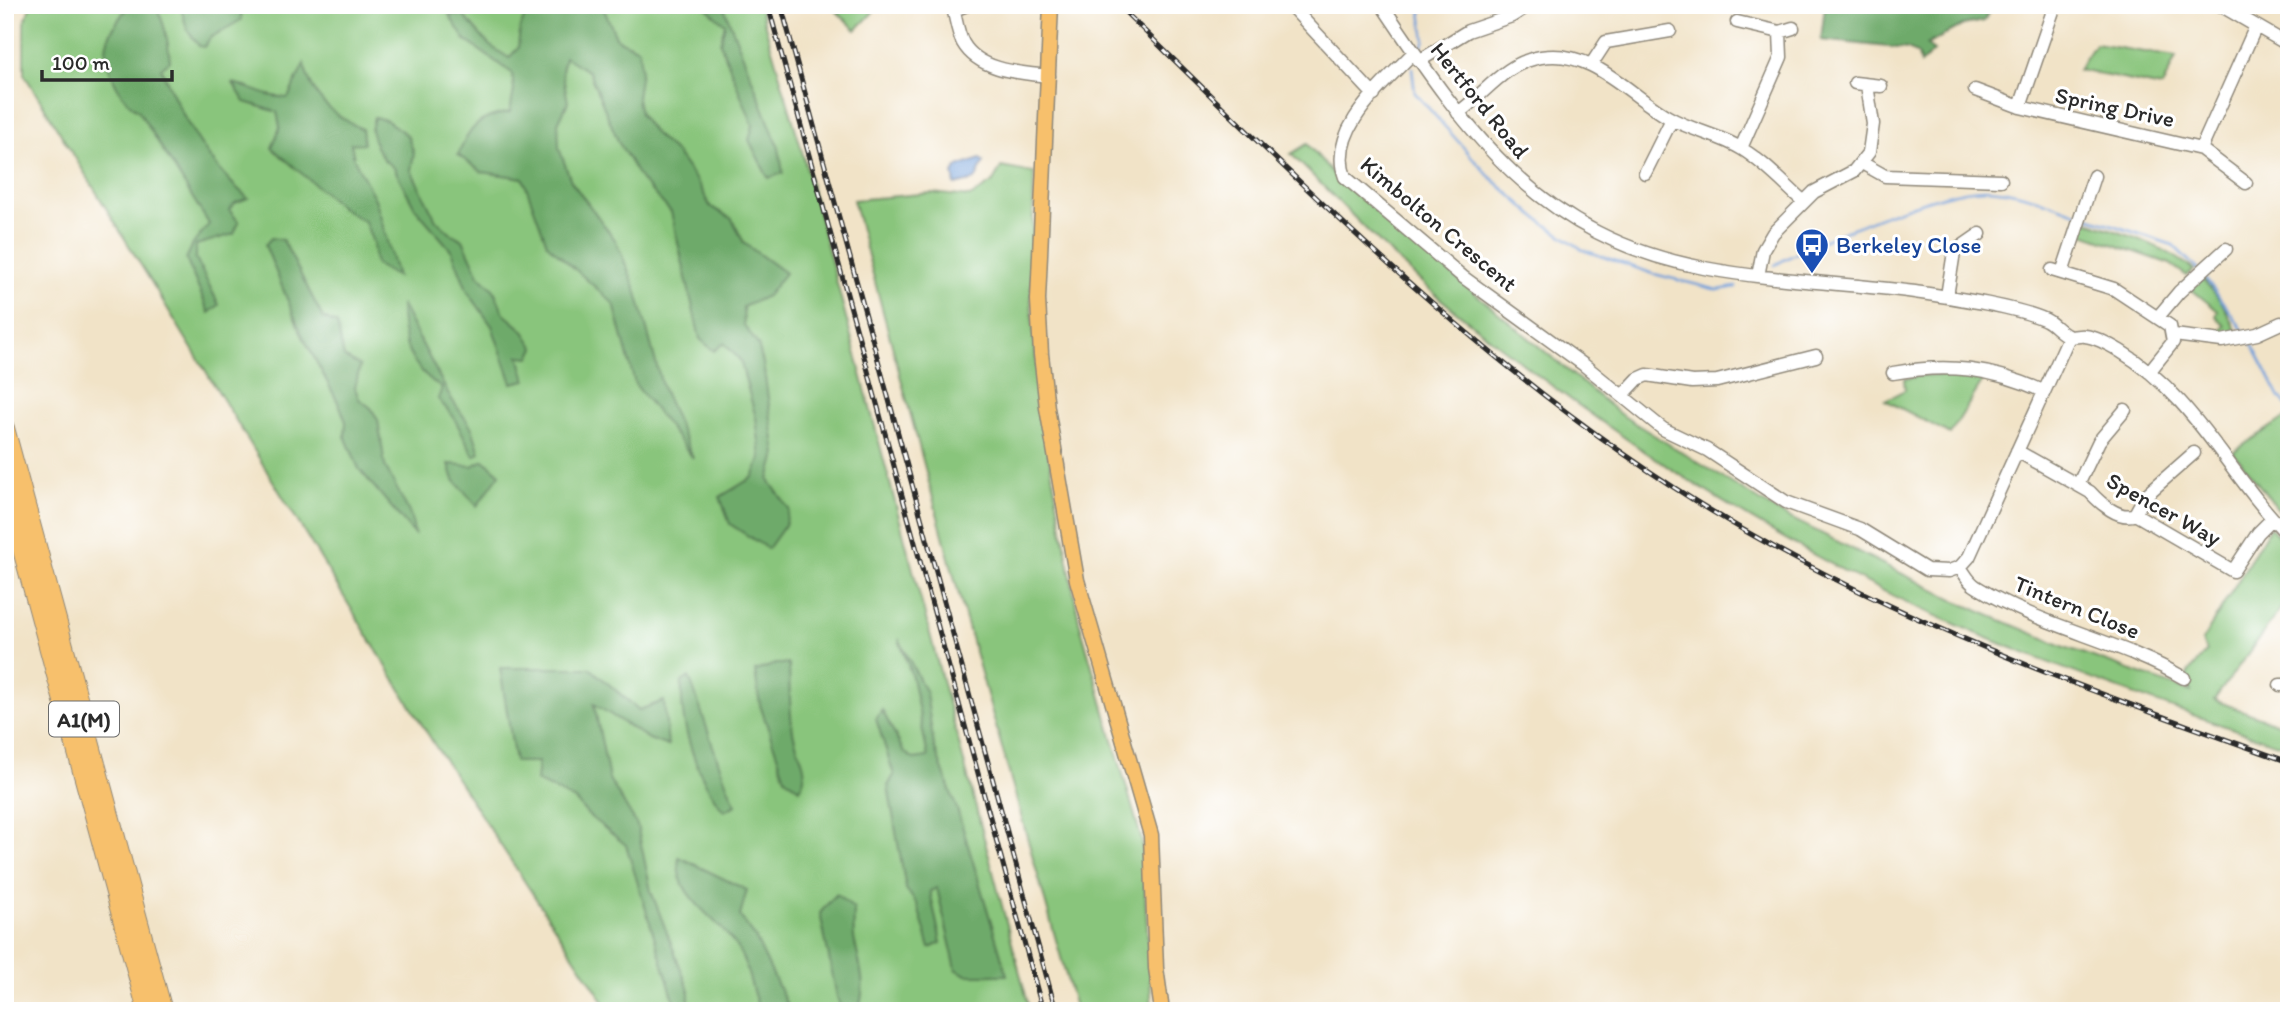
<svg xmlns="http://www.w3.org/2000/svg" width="2294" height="1016" font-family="Itim,sans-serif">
  <rect width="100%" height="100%" fill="#fff"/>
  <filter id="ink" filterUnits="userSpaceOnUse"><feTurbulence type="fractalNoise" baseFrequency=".0143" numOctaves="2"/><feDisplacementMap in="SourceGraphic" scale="14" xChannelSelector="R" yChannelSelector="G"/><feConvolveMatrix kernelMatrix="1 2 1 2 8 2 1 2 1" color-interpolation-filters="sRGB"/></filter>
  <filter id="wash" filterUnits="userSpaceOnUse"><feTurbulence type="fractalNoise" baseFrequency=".00686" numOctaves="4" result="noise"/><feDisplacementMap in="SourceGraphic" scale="28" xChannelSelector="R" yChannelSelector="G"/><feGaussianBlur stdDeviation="1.57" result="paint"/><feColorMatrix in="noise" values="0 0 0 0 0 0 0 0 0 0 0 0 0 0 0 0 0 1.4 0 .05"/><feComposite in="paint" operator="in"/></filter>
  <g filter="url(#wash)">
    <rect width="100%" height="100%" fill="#f1e3c7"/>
    <path fill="#89c57b" stroke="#5a7853" stroke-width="2" d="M 31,5 L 759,5 L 800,144 L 1030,1011 L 610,1011 L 434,744 L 24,74 L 24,23 Z
      M 830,5 L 880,5 L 856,30 Z
      M 2095,44 L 2176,57 L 2162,87 L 2078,70 Z
      M 1307,144 L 1338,179 L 1620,414 L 1778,512 L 1965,605 L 2065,647 L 2191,692 L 2187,674 L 2207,651 L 2202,641 L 2270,527 L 2289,547 L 2289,597 L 2214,700 L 2289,728 L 2289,748 C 2177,710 2065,672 1957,625 C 1775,546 1606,433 1453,309 C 1396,263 1344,206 1291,154 Z
      M 1001,167 L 1034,173 L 1031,299 L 1040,408 L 1079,621 L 1142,841 L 1152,1011 L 1076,1011 L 959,595 L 853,200 L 932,193 L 970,197 L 993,182 Z
      M 2085,220 C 2124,235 2161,243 2194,270 L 2187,276 L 2170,264 L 2080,233 Z
      M 2203,279 L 2221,301 L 2237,332 L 2217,334 L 2225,326 L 2216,316 L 2218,311 L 2191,289 Z
      M 1964,371 L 1986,376 L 1950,434 L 1885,400 L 1905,390 L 1904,379 L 1925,375 L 1962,377 Z
      M 2289,415 L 2289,523 L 2233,452 Z"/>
    <path fill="#6eaa6b" stroke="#4c6a4b" stroke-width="2" d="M 129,5 L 155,5 C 165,23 168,40 170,61 L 161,68 C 182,117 207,164 248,198 L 235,203 L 229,210 L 239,222 L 234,234 L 196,245 L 196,259 L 219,305 L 209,313 L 186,259 L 193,244 L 209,224 L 138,110 C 121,101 102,63 107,43 C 110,30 121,16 129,5 Z
      M 180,5 L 242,5 L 241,20 L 210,38 L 204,47 L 199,46 L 187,29 Z
      M 530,5 L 602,5 L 617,39 L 639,49 L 641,71 L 637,98 L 640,114 L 654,133 L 677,154 L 700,186 L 710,206 L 732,219 L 744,243 L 785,273 L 767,296 L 743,307 L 744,325 L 758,345 L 763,363 L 776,454 L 769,480 L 789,509 L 785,525 L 768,549 L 730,524 L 720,497 L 753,477 L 761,457 L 756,418 L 740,360 L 724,343 L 714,351 L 700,339 L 671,212 L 641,180 L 619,143 L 589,72 L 565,57 L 562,71 L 568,102 L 558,123 L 559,148 L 571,181 L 616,241 L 636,289 L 663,389 L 693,458 L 635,384 L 614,304 L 547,244 L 523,178 L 482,172 L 458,155 C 470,126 479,117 510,112 L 514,90 L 512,73 L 465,40 L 449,15 L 463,15 L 489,45 L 509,58 L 518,48 L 520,27 Z
      M 703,5 L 723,5 L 779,148 L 783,173 L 768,178 L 749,140 L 753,125 L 720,43 L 725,24 Z
      M 1825,5 L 1981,5 L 1990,9 L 1984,21 L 1963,25 L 1926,45 L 1934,51 L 1920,64 L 1918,54 L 1908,49 L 1821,40 Z
      M 304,64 C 312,98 331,114 362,129 L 364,144 L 351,143 L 354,159 L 376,201 L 397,277 L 375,264 L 373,243 L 365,222 L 342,208 L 272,148 L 280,127 L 277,112 L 245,102 L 233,83 C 252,88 269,98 288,98 Z
      M 374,117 L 386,120 L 407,135 L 414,153 L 411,170 L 436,220 L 450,233 L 463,240 L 479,275 L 494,290 L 504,314 L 523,330 L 535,348 L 530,357 L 519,356 L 526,380 L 512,383 L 492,326 L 468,292 L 452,251 L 415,208 L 394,168 L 384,160 L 376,147 L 371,130 Z
      M 271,238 L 283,240 L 323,318 L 337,324 L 344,357 L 360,366 L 355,388 L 359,399 L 371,408 L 378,420 L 385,466 L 410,514 L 415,535 L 359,469 L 345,436 L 346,422 L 340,406 L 301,333 L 265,245 Z
      M 401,304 L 450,397 L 472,428 L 480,453 L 474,456 L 453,416 L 438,399 L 442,388 C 409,366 401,343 401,304 Z
      M 484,460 L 500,474 L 477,506 L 454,480 L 449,464 L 472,466 Z
      M 899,639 L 926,693 L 934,746 L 958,812 L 1007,975 L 966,975 L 956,969 L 937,888 L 930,891 L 941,943 L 930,948 L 917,904 L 906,889 L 888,786 L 894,775 L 876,719 L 882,710 L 904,752 L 914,759 L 928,757 L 912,677 Z
      M 776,664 L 789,664 C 790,686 789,709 793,731 C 796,754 812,766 800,789 L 785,778 L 760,705 L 755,671 Z
      M 500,668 L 590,668 L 639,710 L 664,701 L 668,746 L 649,739 L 594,704 L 609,779 L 637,825 L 651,891 L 689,990 L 689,1011 L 680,1011 L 672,994 L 626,845 L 588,815 L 575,800 L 536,781 L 538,762 L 515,762 Z
      M 689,677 C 706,720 716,764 736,805 L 724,811 C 697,779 679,725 682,682 Z
      M 679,857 L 747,890 L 740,916 L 755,937 L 790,1011 L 760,1011 C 751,991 749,967 738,949 C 720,918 672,897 679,857 Z
      M 836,894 L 854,909 C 854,918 853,929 854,938 C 859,965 868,983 858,1011 L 842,1011 L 837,997 L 820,913 Z"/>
    <path fill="#719fd9" stroke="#4e6582" stroke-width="2" d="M 980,159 L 984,162 L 975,180 L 955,185 L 953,173 L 957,167 Z"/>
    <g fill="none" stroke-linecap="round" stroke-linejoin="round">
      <path stroke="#719fd9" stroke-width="2.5" d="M 1420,5 L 1425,40 L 1420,49
        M 1412,68 L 1415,93 L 1488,175 L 1535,217 L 1583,250 L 1654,274 L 1718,290 L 1736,287
        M 2085,216 L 2173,245 L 2197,269
        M 1775,265 C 1815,241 1941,188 1986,189 C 2018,190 2049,203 2079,214
        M 2204,276 L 2245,333
        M 2249,338 L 2280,398 L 2289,408"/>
    </g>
  </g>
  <g filter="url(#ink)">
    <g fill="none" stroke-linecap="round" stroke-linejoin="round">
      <g stroke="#8e8779" stroke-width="15">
        <path id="minor" d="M 952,5 C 956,17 957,32 963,43 C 979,71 1021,73 1049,76
          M 1290,5 L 1374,95
          M 1382,5 C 1469,135 1540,237 1704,268 C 1773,281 1845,283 1915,292 C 1949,297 2015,306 2046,320 C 2054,324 2060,333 2068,336 C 2073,338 2079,335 2085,336 C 2096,337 2110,345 2120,351 C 2194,395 2230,477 2289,536
          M 2055,5 L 2020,107 L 2201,149 L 2256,26
          M 2220,5 L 2289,45
          M 954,10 L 967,5
          M 5,20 L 8,5
          M 1737,22 L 1780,32 L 1793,28
          M 1413,53 C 1384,84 1327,130 1345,177 L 1463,277 L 1584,365 L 1663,429 L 1707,450 L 1786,502 L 1860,529 L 1927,570 L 1949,571 L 1960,567 L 1969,557 L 2069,337
          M 1419,61 L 1468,31 L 1512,16 L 1526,7
          M 1591,65 L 1606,42 L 1670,31
          M 1855,83 L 1881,86
          M 1975,90 L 2020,107
          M 1458,113 C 1486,93 1504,63 1541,57 C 1592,48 1629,95 1668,117 C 1692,131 1720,135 1742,149 C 1765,163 1784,184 1804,202
          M 1741,148 L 1781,57 L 1780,32
          M 2201,149 L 2246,183
          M 1862,163 L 1885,176 L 2001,180
          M 1645,173 L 1672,119
          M 2052,270 L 2114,289 L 2170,326 L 2173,342 L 2149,372
          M 2062,273 L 2094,176
          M 1758,276 L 1763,250 L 1773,233 L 1814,192 L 1854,171 L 1869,152 L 1873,124 L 1867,85
          M 1947,296 L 1954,252 L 1980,234
          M 2158,317 L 2179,292 L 2226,249
          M 2174,335 L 2222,341 L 2257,334 L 2281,323
          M 1893,373 C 1947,363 1992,368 2043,391
          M 1622,396 L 1638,379 L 1647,375 L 1692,382 L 1717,381 L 1816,356
          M 2017,451 L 2090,492 C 2100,503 2120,521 2135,514 L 2233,571 L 2258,533 L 2272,519
          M 2078,485 L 2099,441 L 2125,410
          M 2135,514 L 2145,496 L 2194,453
          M 1960,567 C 1965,574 1969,583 1977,587 C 2041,627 2119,640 2184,678
          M 2280,685 L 2289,685"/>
      </g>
      <g stroke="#8e8779" stroke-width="17">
        <path id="major" d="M 1051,5 L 1038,300 L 1041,354 L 1047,408 L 1077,580 L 1151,835 L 1156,968 L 1162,1011"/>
      </g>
      <g stroke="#8e8779" stroke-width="20">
        <path id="highway" d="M 5,428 L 163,1011
          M 5,487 L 147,1011"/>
      </g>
      <use href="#minor" stroke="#fff" stroke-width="12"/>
      <use href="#major" stroke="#f7c06c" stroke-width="14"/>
      <use href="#highway" stroke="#f7c06c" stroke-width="18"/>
      <g stroke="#2b2b2b" stroke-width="5">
        <path id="rail" d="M 768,5 L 1043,1011
          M 781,5 L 1056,1011
          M 1118,5 C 1321,203 1521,409 1772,546 C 1937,637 2112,699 2289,762"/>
      </g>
      <use href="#rail" stroke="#fff" stroke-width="2.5" stroke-dasharray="8" stroke-linecap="butt"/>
    </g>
  </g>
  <defs>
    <g id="bus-pin" transform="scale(1.75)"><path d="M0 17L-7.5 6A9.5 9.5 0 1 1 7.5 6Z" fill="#1a4fb4" stroke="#fff"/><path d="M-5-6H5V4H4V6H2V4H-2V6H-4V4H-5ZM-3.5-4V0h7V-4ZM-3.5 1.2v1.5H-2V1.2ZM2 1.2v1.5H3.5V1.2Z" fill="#fff"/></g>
  </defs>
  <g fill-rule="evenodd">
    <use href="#bus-pin" x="1812" y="245"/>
  </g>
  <g text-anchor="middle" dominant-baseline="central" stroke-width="6" stroke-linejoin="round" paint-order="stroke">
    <rect fill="#fff" stroke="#6b6b6b" stroke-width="2" x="49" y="701.5" width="70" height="35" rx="5"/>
    <g font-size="21" font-weight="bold" fill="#2b2b2b">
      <text x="84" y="719">A1(M)</text>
    </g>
    <g font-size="23" fill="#2b2b2b" stroke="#fff">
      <text transform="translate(1480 100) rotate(51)">Hertford Road</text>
      <text transform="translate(2115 107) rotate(12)">Spring Drive</text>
      <text transform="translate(1439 224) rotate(40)">Kimbolton Crescent</text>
      <text transform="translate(2164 509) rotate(29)">Spencer Way</text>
      <text transform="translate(2077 607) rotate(22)">Tintern Close</text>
    </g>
    <g font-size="23" fill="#164399" stroke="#fff" text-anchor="start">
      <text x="1836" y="245">Berkeley Close</text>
    </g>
  </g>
  <rect width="2294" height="1016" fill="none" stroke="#fff" stroke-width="28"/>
  <path d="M42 70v10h130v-10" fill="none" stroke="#2b2b2b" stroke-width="3.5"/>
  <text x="52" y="70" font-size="21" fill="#2b2b2b" stroke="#ffffff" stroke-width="5" paint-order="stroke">100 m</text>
</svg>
